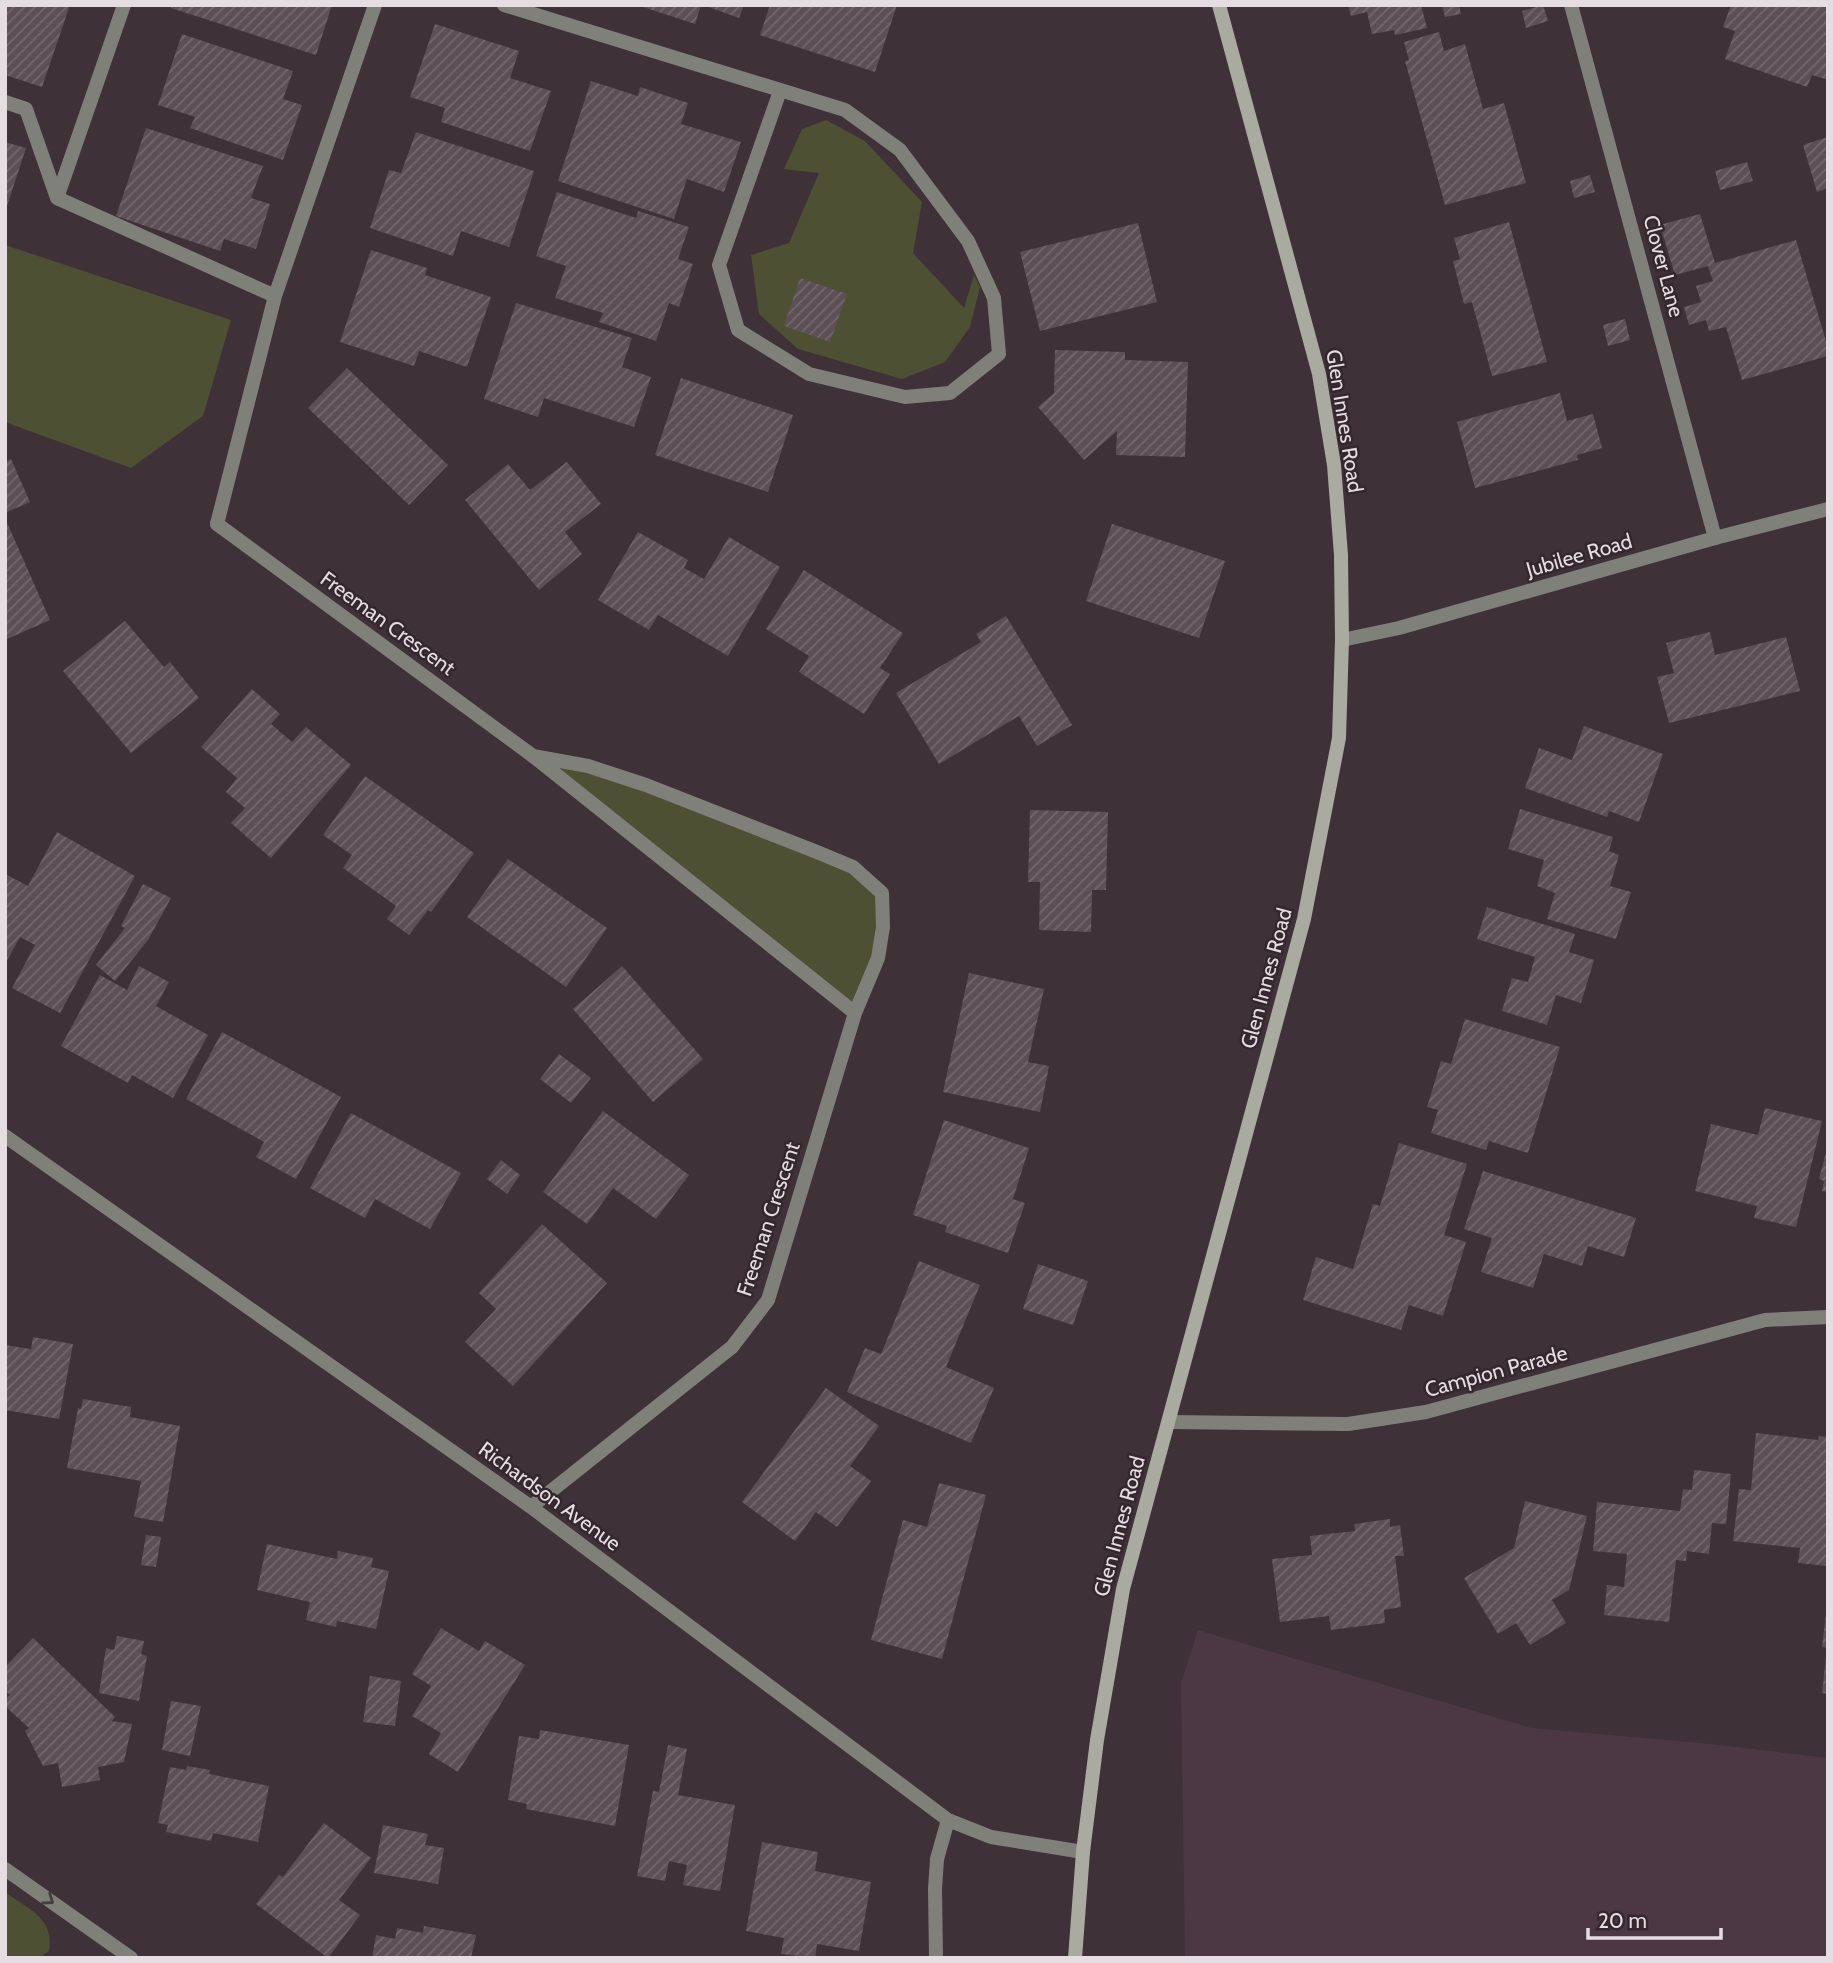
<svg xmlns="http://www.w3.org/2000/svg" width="1833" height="1963" font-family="Cabin,sans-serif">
  <defs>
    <pattern id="building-hatch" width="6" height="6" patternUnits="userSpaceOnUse" patternTransform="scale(1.75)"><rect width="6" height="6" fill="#5c4f55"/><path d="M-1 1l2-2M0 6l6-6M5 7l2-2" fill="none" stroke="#73686d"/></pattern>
  </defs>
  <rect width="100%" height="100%" fill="#3e3138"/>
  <path fill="#4b3842" d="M 1198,1630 L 1532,1728 L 1711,1744 L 1828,1758 L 1828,1958 L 1185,1958 L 1181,1683 Z"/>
  <path fill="#4e5034" d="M 826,120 L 865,141 L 922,202 L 913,253 L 964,308 L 974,275 L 980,287 L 970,327 L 945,362 L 902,379 L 798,349 L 759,314 L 751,255 L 789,243 L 819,173 L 784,169 L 802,129 Z
    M 5,245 L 231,320 L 203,416 L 131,468 L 5,422 Z
    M 533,756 L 588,766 L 817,852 L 882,893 L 883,927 L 855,1013 Z
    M 5,1892 C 28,1909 55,1918 49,1951 L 39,1958 L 5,1958 Z"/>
  <path fill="url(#building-hatch)" d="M 5,5 L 70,5 L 42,87 L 5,75 Z
    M 172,5 L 332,5 L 316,55 L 171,8 Z
    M 637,5 L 701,5 L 695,24 Z
    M 703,5 L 744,5 L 739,18 Z
    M 770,5 L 897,5 L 875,72 L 760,35 Z
    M 1348,5 L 1421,5 L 1427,28 L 1395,35 L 1394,30 L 1372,34 L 1367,12 L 1351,16 Z
    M 1442,5 L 1459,5 L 1461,14 L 1445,17 Z
    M 1543,5 L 1548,21 L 1526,28 L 1522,11 Z
    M 1731,5 L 1828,5 L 1828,80 L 1812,75 L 1807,87 L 1725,59 L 1735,31 L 1723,27 Z
    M 435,24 L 519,51 L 510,78 L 551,91 L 530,151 L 441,122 L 445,108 L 410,97 Z
    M 1439,32 L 1444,51 L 1465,44 L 1483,109 L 1504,103 L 1526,183 L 1445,205 L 1405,61 L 1409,60 L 1404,42 Z
    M 182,34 L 293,71 L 283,99 L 302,105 L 283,160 L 190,128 L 195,117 L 158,105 Z
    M 591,81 L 638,96 L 640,87 L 688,103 L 681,124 L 741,142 L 724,192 L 687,179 L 674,219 L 558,181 Z
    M 146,128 L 263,166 L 251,198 L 270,204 L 256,249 L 224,239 L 220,251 L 116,216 Z
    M 416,132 L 534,171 L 509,247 L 461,231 L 453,256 L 370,228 L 389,170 L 401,173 Z
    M 1828,137 L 1828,188 L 1817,192 L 1803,145 Z
    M 5,142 L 26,148 L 6,209 L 5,209 Z
    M 1747,162 L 1753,181 L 1720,190 L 1715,171 Z
    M 1590,175 L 1595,192 L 1574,198 L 1570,181 Z
    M 557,192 L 636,218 L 638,211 L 689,227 L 678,259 L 693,264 L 679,307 L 669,303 L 656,341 L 599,322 L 603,313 L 555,298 L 566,266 L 536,256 Z
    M 1700,214 L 1715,263 L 1796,240 L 1828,348 L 1828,356 L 1742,380 L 1726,327 L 1709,331 L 1706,320 L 1689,325 L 1684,307 L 1701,302 L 1696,286 L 1713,281 L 1708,266 L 1675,275 L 1660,225 Z
    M 1509,222 L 1547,362 L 1492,376 L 1472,302 L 1464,304 L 1453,261 L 1460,259 L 1454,238 Z
    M 1138,223 L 1157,302 L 1040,331 L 1020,252 Z
    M 371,250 L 427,268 L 425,275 L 491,297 L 467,367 L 419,351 L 414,366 L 340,342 Z
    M 800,278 L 847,294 L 830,342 L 784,326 Z
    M 516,303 L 632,338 L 622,367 L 651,377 L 634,427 L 544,398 L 538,417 L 484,399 Z
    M 1625,319 L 1630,340 L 1608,346 L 1603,325 Z
    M 1055,350 L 1125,352 L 1125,360 L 1188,362 L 1185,457 L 1116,455 L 1117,431 L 1084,460 L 1038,407 L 1054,393 Z
    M 347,368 L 448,465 L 409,505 L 308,408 Z
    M 681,378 L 793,415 L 768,492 L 655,455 Z
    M 1560,393 L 1567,421 L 1593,414 L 1602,448 L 1577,455 L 1578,460 L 1475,488 L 1457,422 Z
    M 11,459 L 30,502 L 5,513 L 5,462 Z
    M 567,462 L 601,504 L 565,532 L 582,554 L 539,590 L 465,500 L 508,464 L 530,490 Z
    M 5,518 L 50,620 L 5,640 Z
    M 1112,524 L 1225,561 L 1199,638 L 1086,601 Z
    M 638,532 L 688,560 L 684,568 L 704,579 L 729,537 L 780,567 L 728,656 L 658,615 L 649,630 L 598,600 Z
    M 804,570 L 903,633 L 880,668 L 890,674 L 864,714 L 799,672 L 809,656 L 766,629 Z
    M 1006,616 L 1072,725 L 1037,746 L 1019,716 L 939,764 L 896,693 L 981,642 L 976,634 Z
    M 125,621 L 164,667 L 170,662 L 199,698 L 131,753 L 63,671 Z
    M 1710,632 L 1715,655 L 1786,637 L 1800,691 L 1669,723 L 1657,677 L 1674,673 L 1666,643 Z
    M 252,689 L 280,714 L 271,724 L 292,742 L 306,727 L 351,765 L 271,858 L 231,823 L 245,808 L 226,792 L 237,778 L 201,747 Z
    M 1584,726 L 1663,754 L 1639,822 L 1609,811 L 1607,817 L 1525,788 L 1539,748 L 1572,760 Z
    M 365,776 L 474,853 L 431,912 L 428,910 L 409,935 L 387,919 L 396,906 L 343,868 L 352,855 L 323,835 Z
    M 1520,809 L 1613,837 L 1609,851 L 1619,855 L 1610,886 L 1631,892 L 1616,939 L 1547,919 L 1555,893 L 1537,886 L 1544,860 L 1508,849 Z
    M 1030,810 L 1108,812 L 1106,890 L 1092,890 L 1091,932 L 1039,930 L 1040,882 L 1028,882 Z
    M 57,832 L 135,876 L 60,1013 L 12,988 L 35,945 L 20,937 L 5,964 L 5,874 L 28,886 Z
    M 508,859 L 607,928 L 566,987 L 467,917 Z
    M 143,884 L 171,898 L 148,940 L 115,981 L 96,965 L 125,928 L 121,926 Z
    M 1487,907 L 1575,934 L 1569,952 L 1594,960 L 1581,1003 L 1556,995 L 1547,1025 L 1502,1011 L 1512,978 L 1528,982 L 1535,957 L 1477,939 Z
    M 139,966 L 169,982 L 156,1006 L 208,1035 L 173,1098 L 132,1075 L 128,1083 L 61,1046 L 100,975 L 127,990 Z
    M 622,966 L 703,1059 L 653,1102 L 573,1009 Z
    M 969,973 L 1044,989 L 1028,1062 L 1049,1066 L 1040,1112 L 943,1092 Z
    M 1465,1019 L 1560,1047 L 1528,1153 L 1489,1141 L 1486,1150 L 1431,1133 L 1438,1110 L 1427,1107 L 1441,1061 L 1451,1064 Z
    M 222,1032 L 341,1097 L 296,1179 L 256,1157 L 264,1142 L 186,1099 Z
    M 559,1054 L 591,1078 L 571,1103 L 540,1079 Z
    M 1765,1108 L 1822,1121 L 1796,1227 L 1754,1218 L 1757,1206 L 1695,1191 L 1711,1124 L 1758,1135 Z
    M 603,1111 L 689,1175 L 656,1219 L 613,1188 L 587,1224 L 543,1192 Z
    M 351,1113 L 461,1173 L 430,1229 L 375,1199 L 365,1218 L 310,1188 Z
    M 944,1120 L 1029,1148 L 1013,1199 L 1025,1203 L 1008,1253 L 945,1232 L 947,1226 L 913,1215 Z
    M 1399,1143 L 1467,1164 L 1444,1235 L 1466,1242 L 1443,1316 L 1409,1305 L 1401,1330 L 1303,1300 L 1316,1257 L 1353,1269 L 1373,1204 L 1380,1206 Z
    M 1827,1149 L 1828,1149 L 1828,1192 L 1822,1191 L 1824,1181 L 1819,1179 Z
    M 501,1160 L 520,1175 L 507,1194 L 487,1179 Z
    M 1483,1171 L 1636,1218 L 1624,1257 L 1588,1246 L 1582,1266 L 1544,1254 L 1533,1288 L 1481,1272 L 1492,1238 L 1464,1229 Z
    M 542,1224 L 607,1283 L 513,1386 L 465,1342 L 496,1309 L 479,1293 Z
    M 919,1261 L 980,1285 L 946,1367 L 994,1388 L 971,1443 L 847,1392 L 865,1348 L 881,1354 Z
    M 1038,1264 L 1088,1281 L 1073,1325 L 1023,1309 Z
    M 33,1337 L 73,1344 L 59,1419 L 5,1410 L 5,1345 L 31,1349 Z
    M 826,1388 L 879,1426 L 850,1466 L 871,1481 L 837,1527 L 816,1512 L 795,1541 L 742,1502 Z
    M 83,1399 L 131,1407 L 130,1417 L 180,1426 L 163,1522 L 134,1517 L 141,1481 L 67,1468 L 78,1408 L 81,1409 Z
    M 1756,1433 L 1818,1440 L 1819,1436 L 1828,1437 L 1828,1566 L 1798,1563 L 1800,1548 L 1733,1541 L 1739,1489 L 1751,1490 Z
    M 1694,1470 L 1731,1474 L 1726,1524 L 1712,1523 L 1709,1554 L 1687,1551 L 1686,1561 L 1676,1560 L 1669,1622 L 1604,1615 L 1607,1585 L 1624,1587 L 1627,1554 L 1593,1551 L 1597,1502 L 1680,1511 L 1683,1489 L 1692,1490 Z
    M 939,1483 L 986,1495 L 942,1659 L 871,1640 L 903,1520 L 927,1527 Z
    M 1525,1501 L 1587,1516 L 1569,1590 L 1552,1600 L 1566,1623 L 1530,1645 L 1516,1623 L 1498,1634 L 1464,1578 L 1514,1548 Z
    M 1390,1519 L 1390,1527 L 1400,1525 L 1404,1556 L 1395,1556 L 1401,1607 L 1384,1610 L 1385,1623 L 1331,1630 L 1329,1616 L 1280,1622 L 1272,1559 L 1312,1555 L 1310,1536 L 1355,1531 L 1354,1524 Z
    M 146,1535 L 161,1537 L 156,1567 L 141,1565 Z
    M 267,1544 L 337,1559 L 338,1551 L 373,1558 L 371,1567 L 389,1571 L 376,1629 L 337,1621 L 336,1627 L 306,1620 L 310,1602 L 257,1590 Z
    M 1826,1614 L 1828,1614 L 1828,1648 L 1822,1647 Z
    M 441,1628 L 479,1651 L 485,1641 L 525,1665 L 458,1772 L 429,1754 L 441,1733 L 412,1716 L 431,1686 L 412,1674 Z
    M 117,1636 L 144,1641 L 141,1654 L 147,1656 L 139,1701 L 99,1693 L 106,1648 L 114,1650 Z
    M 33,1638 L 115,1717 L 112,1721 L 132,1724 L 124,1762 L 98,1767 L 100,1780 L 62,1787 L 58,1763 L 43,1766 L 25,1731 L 29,1728 L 5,1706 L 5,1699 L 10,1695 L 5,1691 L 5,1667 Z
    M 1826,1657 L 1828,1657 L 1828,1694 L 1822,1693 Z
    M 370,1676 L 401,1681 L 395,1726 L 363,1722 Z
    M 171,1701 L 201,1706 L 190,1756 L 162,1750 Z
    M 540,1730 L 629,1745 L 615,1826 L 526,1809 L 527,1804 L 508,1800 L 519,1736 L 539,1739 Z
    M 668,1745 L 687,1749 L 678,1795 L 735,1805 L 720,1891 L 683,1885 L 687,1865 L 669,1861 L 665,1881 L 637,1876 L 653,1791 L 659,1792 Z
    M 187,1766 L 210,1770 L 209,1774 L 269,1786 L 258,1842 L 213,1833 L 211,1841 L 166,1832 L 168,1825 L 158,1823 L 170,1767 L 186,1770 Z
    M 324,1823 L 371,1858 L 339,1900 L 360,1915 L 328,1958 L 256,1904 L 279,1875 L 283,1877 Z
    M 383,1825 L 428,1834 L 425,1845 L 444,1848 L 438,1884 L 374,1873 Z
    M 762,1842 L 818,1852 L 815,1871 L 871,1882 L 859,1951 L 817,1944 L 815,1958 L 781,1954 L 784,1938 L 746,1931 Z
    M 424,1926 L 476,1935 L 471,1958 L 372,1958 L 376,1935 L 395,1939 L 397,1928 L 423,1933 Z"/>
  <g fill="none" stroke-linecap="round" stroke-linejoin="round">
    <path stroke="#80807a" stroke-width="14" d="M 504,5 L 845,110 L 900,150 L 968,241 L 994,298 L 999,354 L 950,393 L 905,397 L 809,374 L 738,330 L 719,265 L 780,91
      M 1571,5 L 1715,538
      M 5,102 L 26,109 L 57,198 L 275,296
      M 57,198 L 124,5
      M 217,524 L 275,296 L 375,5"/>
    <path stroke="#80807a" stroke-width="14" d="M 217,524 L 533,756 L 855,1013
      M 1342,640 L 1399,628 L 1715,538 L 1828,509
      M 5,1136 L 531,1507 L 948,1820 L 991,1837 L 1083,1852
      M 1169,1422 L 1348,1424 L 1426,1412 L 1765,1320 L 1828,1317
      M 531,1507 L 732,1347 L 768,1300 L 855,1013 L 878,958 L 883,927 L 882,893 L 853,867 L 817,852 L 646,785 L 588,766 L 533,756
      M 5,1869 L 131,1958
      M 936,1958 L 935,1889 L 937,1859 L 948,1820"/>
    <path stroke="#a9aaa0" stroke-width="14" d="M 1075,1958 L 1083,1852 L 1097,1740 L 1123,1589 L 1304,919 L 1339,738 L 1342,640 L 1341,555 L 1334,465 L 1319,374 L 1219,5"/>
  </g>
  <defs><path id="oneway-chevron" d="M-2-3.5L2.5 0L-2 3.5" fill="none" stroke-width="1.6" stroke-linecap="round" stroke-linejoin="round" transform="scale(1.75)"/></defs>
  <use stroke="#473d41" href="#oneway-chevron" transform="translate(49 1900) rotate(35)"/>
  <g text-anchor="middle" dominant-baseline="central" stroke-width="5" stroke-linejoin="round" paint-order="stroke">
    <g font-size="21" fill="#e5dde1" stroke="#34272e">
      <text transform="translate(1664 266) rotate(75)">Clover Lane</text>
      <text transform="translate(1345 421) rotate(81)">Glen Innes Road</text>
      <text transform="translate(1579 555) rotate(-16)">Jubilee Road</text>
      <text transform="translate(388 623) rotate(36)">Freeman Crescent</text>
      <text transform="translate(1266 978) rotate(-75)">Glen Innes Road</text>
      <text transform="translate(768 1219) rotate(-72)">Freeman Crescent</text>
      <text transform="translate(1496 1371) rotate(-15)">Campion Parade</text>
      <text transform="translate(550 1496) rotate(36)">Richardson Avenue</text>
      <text transform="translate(1119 1526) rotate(-75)">Glen Innes Road</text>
    </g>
  </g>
  <rect width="1833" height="1963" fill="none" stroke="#e5dde1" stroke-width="14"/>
  <path d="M1588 1928v10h133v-10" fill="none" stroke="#e5dde1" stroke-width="3.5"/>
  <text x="1598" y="1928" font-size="21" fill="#e5dde1" stroke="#34272e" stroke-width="5" paint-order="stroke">20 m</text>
</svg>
